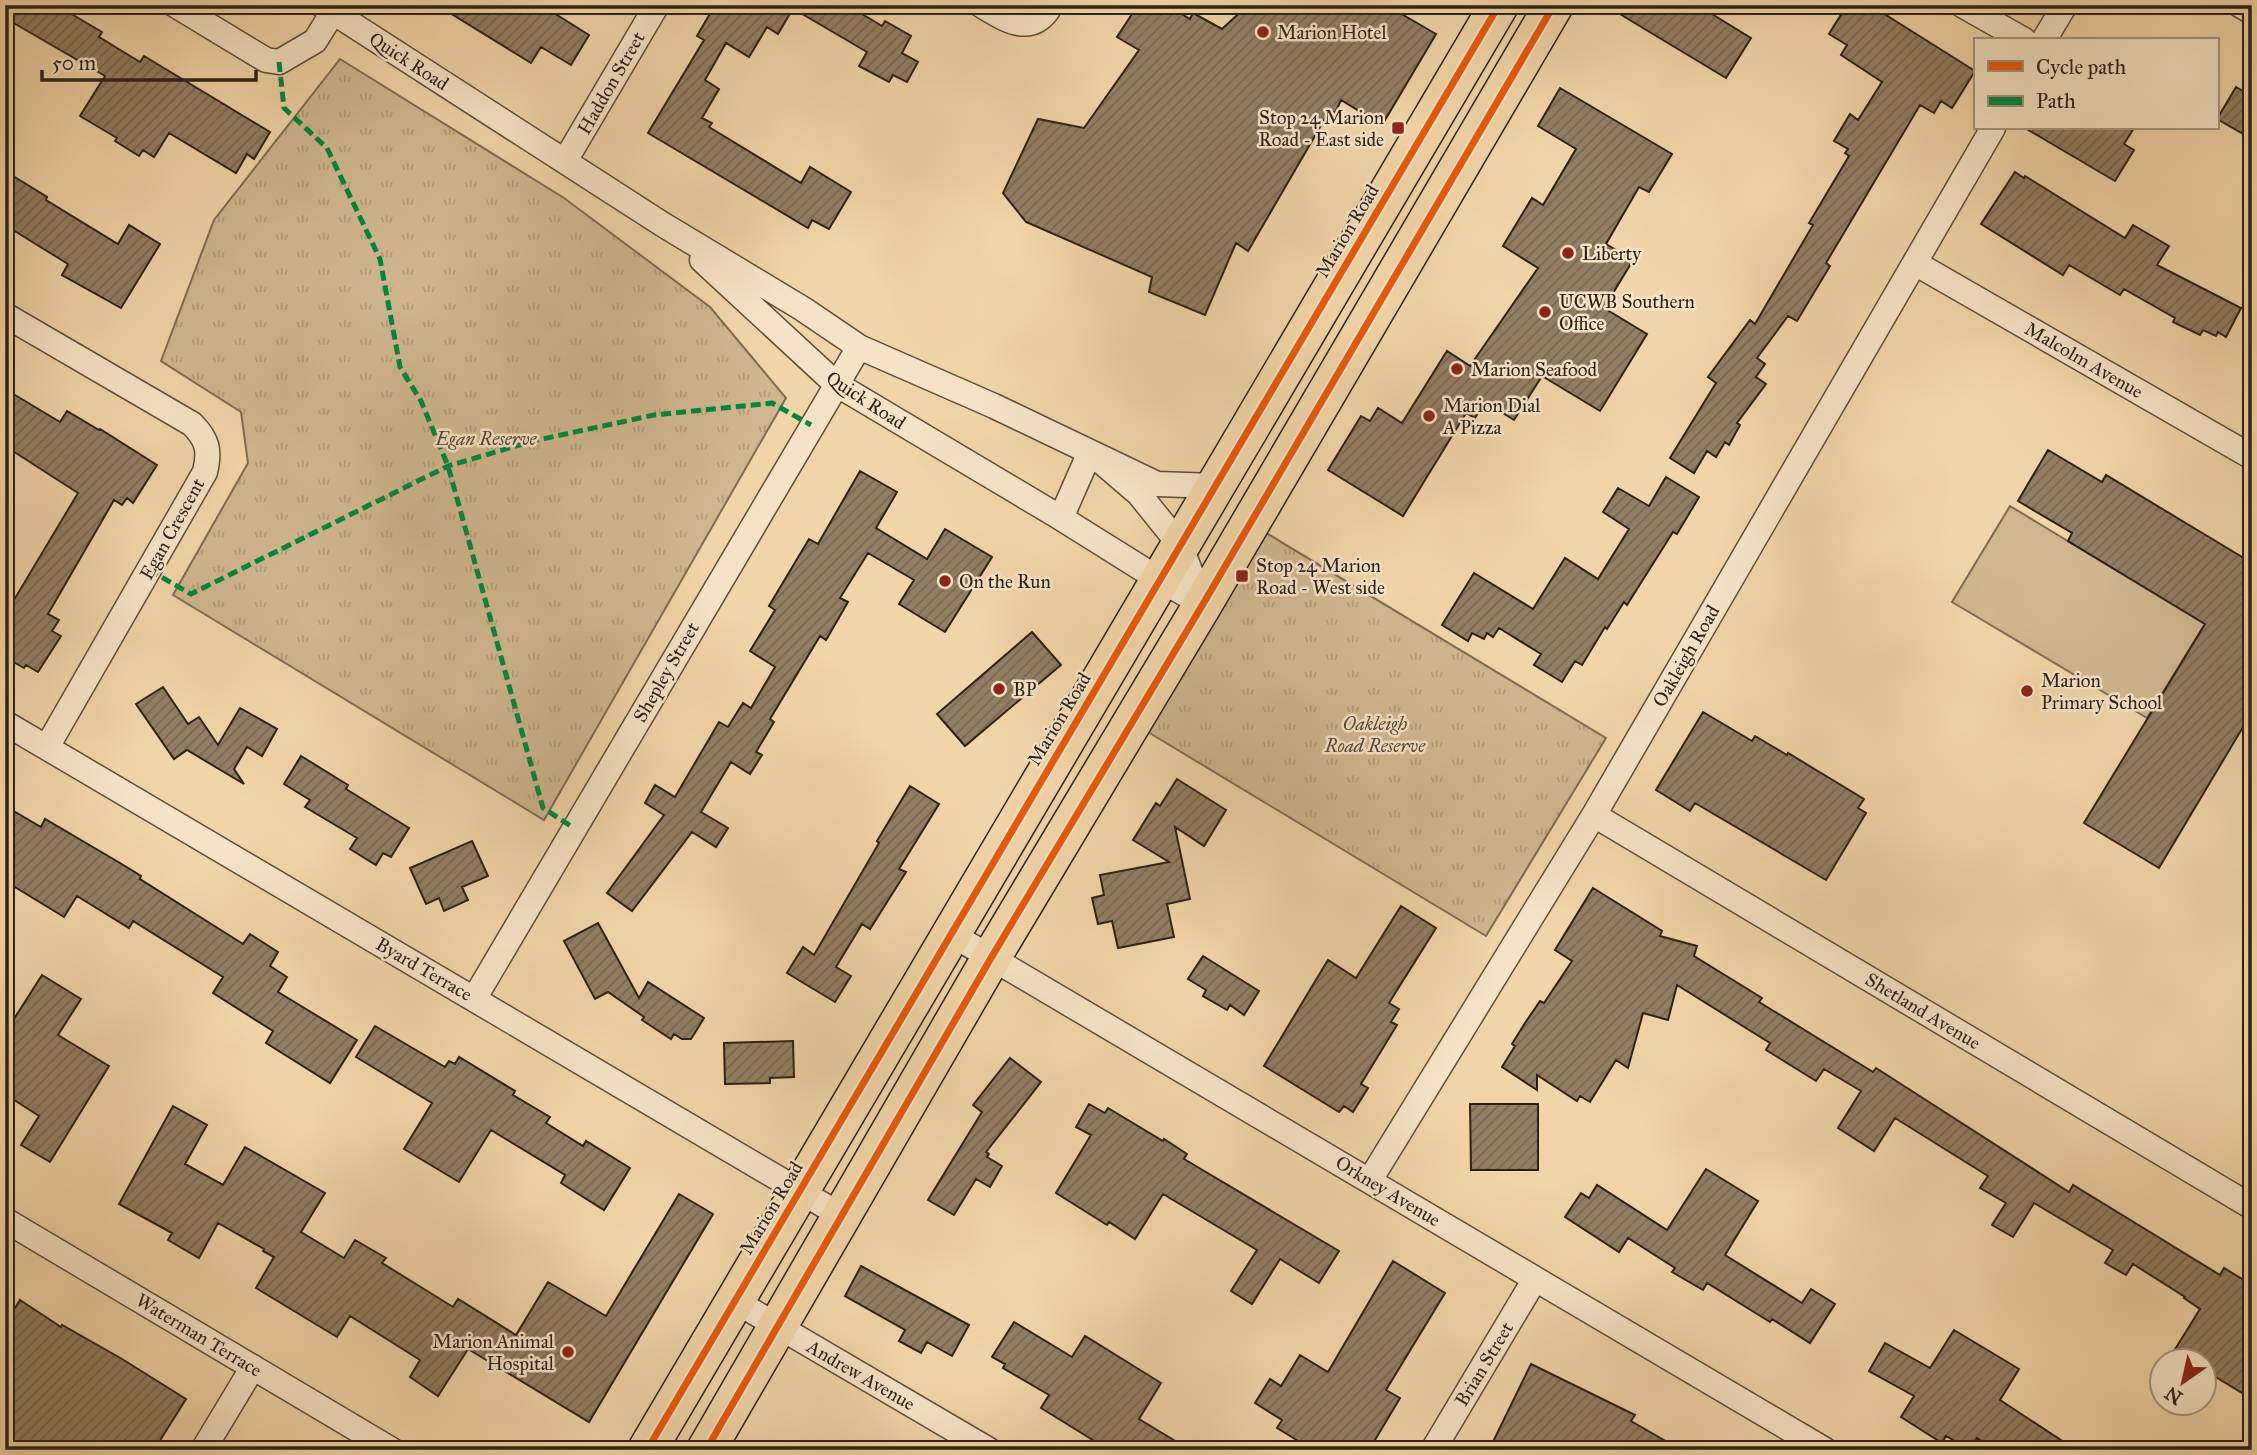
<svg xmlns="http://www.w3.org/2000/svg" width="2257" height="1455" font-family="'IM FELL Great Primer',serif">
  <defs>
    <pattern id="park-tufts" width="24" height="20" patternUnits="userSpaceOnUse" patternTransform="scale(1.75)"><rect width="24" height="20" fill="#d0b68f"/><path d="M3 7l-1-3M5 7V3M7 7l1-3M15 17l-1-3M17 17v-4M19 17l1-3" fill="none" stroke="#b39c7b"/></pattern>
    <pattern id="building-hatch" width="6" height="6" patternUnits="userSpaceOnUse" patternTransform="scale(1.75)"><rect width="6" height="6" fill="#927e62"/><path d="M-1 1l2-2M0 6l6-6M5 7l2-2" fill="none" stroke="#776750"/></pattern>
  </defs>
  <rect width="100%" height="100%" fill="#f1d4a7"/>
  <filter id="stains"><feTurbulence type="fractalNoise" baseFrequency=".00286" numOctaves="4"/><feColorMatrix values="0 0 0 0 .2 0 0 0 0 .09 0 0 0 0 .02 0 0 0 .5 -.17"/></filter>
  <radialGradient id="worn" r=".72"><stop offset=".6" stop-color="#630" stop-opacity="0"/><stop offset="1" stop-color="#630" stop-opacity=".3"/></radialGradient>
  <path fill="url(#park-tufts)" stroke="#7e6c54" stroke-width="2" d="M 340,59 L 564,198 L 710,307 L 786,398 L 544,820 L 173,595 L 248,463 L 241,412 L 161,361 L 214,220 Z
    M 1263,531 L 1606,738 L 1486,936 L 1143,729 Z"/>
  <path fill="#d0b68f" stroke="#7e6c54" stroke-width="2" d="M 2010,506 L 2205,624 L 2147,718 L 1952,602 Z"/>
  <path fill="url(#building-hatch)" stroke="#2c2118" stroke-width="2" d="M 5,5 L 56,5 L 102,32 L 99,37 L 140,62 L 144,56 L 270,132 L 254,159 L 247,154 L 236,173 L 169,133 L 154,157 L 143,150 L 139,156 L 115,141 L 117,138 L 80,116 L 105,76 L 5,18 Z
    M 437,5 L 541,5 L 589,35 L 571,65 L 541,47 L 531,63 Z
    M 715,5 L 780,5 L 778,8 L 789,15 L 778,34 L 767,27 L 749,57 L 726,43 L 705,80 L 719,89 L 702,118 L 712,123 L 709,127 L 801,183 L 810,167 L 851,192 L 829,229 L 812,220 L 808,228 L 648,133 L 704,40 L 697,36 Z
    M 787,5 L 847,5 L 882,26 L 885,21 L 911,36 L 902,53 L 918,62 L 907,82 L 893,75 L 889,82 L 859,66 L 867,52 Z
    M 1138,5 L 1167,5 L 1190,19 L 1193,13 L 1222,29 L 1248,5 L 1386,5 L 1436,34 L 1382,125 L 1341,100 L 1335,113 L 1330,110 L 1248,251 L 1236,243 L 1205,315 L 1149,292 L 1152,277 L 1026,222 L 1003,193 L 1038,119 L 1084,128 L 1139,50 L 1117,37 Z
    M 1605,5 L 1697,5 L 1751,38 L 1726,78 Z
    M 1847,5 L 1870,5 L 1975,71 L 1952,108 L 1941,101 L 1934,113 L 1920,105 L 1826,263 L 1830,266 L 1797,321 L 1788,316 L 1757,358 L 1765,364 L 1756,377 L 1766,384 L 1737,423 L 1740,425 L 1729,445 L 1725,442 L 1716,457 L 1707,451 L 1694,473 L 1670,458 L 1716,383 L 1708,377 L 1750,320 L 1755,324 L 1813,225 L 1809,223 L 1849,156 L 1845,153 L 1848,149 L 1834,141 L 1850,114 L 1858,120 L 1882,82 L 1841,55 L 1847,45 L 1829,34 Z
    M 2236,87 L 2252,96 L 2252,139 L 2217,119 Z
    M 1560,88 L 1672,154 L 1649,192 L 1639,187 L 1606,244 L 1633,260 L 1604,308 L 1647,334 L 1600,411 L 1542,376 L 1514,420 L 1485,402 L 1475,418 L 1466,413 L 1403,516 L 1328,470 L 1361,416 L 1370,421 L 1378,408 L 1402,423 L 1447,351 L 1470,366 L 1538,268 L 1503,246 L 1532,198 L 1543,205 L 1576,149 L 1538,126 Z
    M 2025,128 L 2134,128 L 2124,144 L 2134,150 L 2115,181 Z
    M 5,171 L 47,197 L 46,200 L 118,244 L 129,225 L 160,244 L 121,308 L 62,275 L 68,264 L 5,225 Z
    M 2015,172 L 2024,178 L 2025,176 L 2125,238 L 2133,225 L 2169,246 L 2157,265 L 2241,308 L 2226,337 L 2218,332 L 2216,336 L 2203,330 L 2200,335 L 2173,322 L 2175,318 L 2124,289 L 2120,295 L 2069,265 L 2063,275 L 1981,224 Z
    M 5,389 L 60,422 L 67,411 L 99,430 L 100,429 L 157,465 L 133,503 L 127,498 L 122,505 L 114,500 L 48,614 L 59,620 L 52,631 L 61,636 L 38,672 L 26,665 L 24,668 L 5,657 L 5,615 L 78,493 L 5,446 Z
    M 2048,450 L 2102,482 L 2106,475 L 2252,563 L 2252,712 L 2159,868 L 2084,823 L 2205,624 L 2068,541 L 2072,533 L 2018,501 Z
    M 860,471 L 897,492 L 876,528 L 927,559 L 945,529 L 992,557 L 945,632 L 899,604 L 914,580 L 868,553 L 840,598 L 848,602 L 826,640 L 820,636 L 770,719 L 774,722 L 756,752 L 762,755 L 750,774 L 731,762 L 701,812 L 728,828 L 716,847 L 692,832 L 632,911 L 607,893 L 664,815 L 645,803 L 655,785 L 675,797 L 719,722 L 728,727 L 743,703 L 751,708 L 775,667 L 750,651 L 775,610 L 769,606 L 809,539 L 818,544 Z
    M 1666,477 L 1699,497 L 1677,534 L 1673,532 L 1627,605 L 1624,602 L 1607,629 L 1605,627 L 1582,665 L 1575,661 L 1562,682 L 1534,665 L 1541,654 L 1499,628 L 1493,637 L 1487,633 L 1484,639 L 1472,633 L 1468,641 L 1442,625 L 1474,573 L 1533,609 L 1565,558 L 1598,579 L 1629,529 L 1603,512 L 1618,488 L 1649,506 Z
    M 1032,632 L 1061,665 L 965,746 L 937,714 Z
    M 163,687 L 188,724 L 199,717 L 218,745 L 240,708 L 277,729 L 262,756 L 247,747 L 234,769 L 244,784 L 187,750 L 174,759 L 136,704 Z
    M 1703,712 L 1752,741 L 1755,736 L 1787,755 L 1788,753 L 1864,799 L 1858,808 L 1866,813 L 1826,880 L 1695,803 L 1690,811 L 1656,790 Z
    M 301,756 L 348,785 L 346,789 L 409,828 L 391,857 L 383,853 L 376,865 L 350,849 L 357,838 L 305,807 L 310,800 L 284,784 Z
    M 1177,779 L 1226,810 L 1204,846 L 1175,827 L 1190,899 L 1167,904 L 1174,937 L 1118,948 L 1112,921 L 1098,924 L 1092,898 L 1104,895 L 1100,875 L 1169,862 L 1133,840 L 1156,803 L 1160,806 Z
    M 910,786 L 939,804 L 899,869 L 906,872 L 870,929 L 862,924 L 836,967 L 851,976 L 835,1002 L 787,973 L 803,947 L 814,955 L 879,843 L 877,841 Z
    M 5,806 L 41,827 L 45,819 L 120,863 L 141,876 L 140,879 L 243,944 L 250,934 L 278,952 L 270,966 L 287,977 L 278,992 L 357,1040 L 330,1083 L 266,1043 L 273,1031 L 213,993 L 223,977 L 133,921 L 129,928 L 77,896 L 64,917 L 5,881 Z
    M 472,841 L 488,876 L 462,887 L 468,900 L 444,911 L 439,898 L 426,904 L 410,868 Z
    M 1593,888 L 1662,931 L 1660,936 L 1697,946 L 1694,956 L 1762,998 L 1759,1002 L 1873,1072 L 1876,1068 L 2069,1192 L 2073,1185 L 2220,1275 L 2224,1268 L 2252,1285 L 2252,1399 L 2204,1370 L 2204,1361 L 2189,1361 L 2174,1351 L 2200,1309 L 2184,1298 L 2185,1297 L 2133,1264 L 2126,1275 L 2105,1263 L 2113,1250 L 2034,1203 L 2013,1237 L 1992,1225 L 2006,1203 L 1980,1188 L 1988,1176 L 1895,1118 L 1874,1151 L 1838,1128 L 1861,1091 L 1824,1069 L 1816,1081 L 1766,1050 L 1770,1043 L 1677,985 L 1668,1020 L 1643,1013 L 1628,1068 L 1616,1060 L 1590,1102 L 1580,1096 L 1577,1101 L 1537,1075 L 1537,1090 L 1502,1067 L 1515,1046 L 1512,1044 L 1525,1023 L 1540,1001 L 1544,1003 L 1572,961 L 1555,950 Z
    M 1401,906 L 1436,928 L 1389,1003 L 1399,1009 L 1391,1022 L 1397,1025 L 1361,1084 L 1368,1088 L 1353,1112 L 1344,1106 L 1339,1112 L 1264,1066 L 1328,960 L 1356,978 Z
    M 598,923 L 639,998 L 648,982 L 704,1018 L 691,1039 L 682,1039 L 674,1034 L 671,1039 L 642,1020 L 644,1017 L 608,992 L 595,999 L 564,941 Z
    M 1203,956 L 1259,991 L 1244,1015 L 1230,1005 L 1227,1010 L 1203,996 L 1206,990 L 1188,979 Z
    M 42,975 L 81,999 L 58,1035 L 109,1066 L 50,1162 L 21,1145 L 39,1116 L 5,1094 L 5,1033 Z
    M 375,1026 L 445,1067 L 449,1061 L 455,1064 L 459,1057 L 515,1091 L 513,1095 L 550,1117 L 546,1123 L 583,1146 L 586,1141 L 630,1168 L 604,1210 L 561,1183 L 565,1175 L 491,1130 L 459,1182 L 404,1149 L 432,1103 L 356,1057 Z
    M 793,1041 L 794,1077 L 770,1078 L 770,1083 L 725,1084 L 724,1043 Z
    M 1010,1058 L 1041,1082 L 986,1152 L 989,1154 L 987,1157 L 1002,1166 L 990,1187 L 976,1179 L 954,1215 L 928,1200 L 982,1112 L 973,1105 Z
    M 1089,1104 L 1105,1113 L 1108,1108 L 1163,1141 L 1164,1139 L 1187,1154 L 1184,1159 L 1339,1251 L 1319,1283 L 1280,1259 L 1252,1304 L 1231,1291 L 1257,1250 L 1163,1194 L 1135,1239 L 1109,1222 L 1107,1225 L 1056,1193 L 1091,1135 L 1076,1127 Z
    M 1470,1104 L 1538,1104 L 1538,1170 L 1471,1170 Z
    M 173,1106 L 207,1125 L 185,1164 L 223,1185 L 245,1147 L 325,1193 L 301,1232 L 344,1258 L 355,1240 L 386,1258 L 382,1263 L 453,1307 L 458,1299 L 516,1335 L 548,1282 L 606,1316 L 679,1194 L 713,1214 L 589,1422 L 468,1349 L 438,1396 L 410,1377 L 420,1360 L 350,1316 L 337,1337 L 256,1288 L 274,1257 L 263,1251 L 264,1249 L 218,1223 L 199,1258 L 168,1240 L 172,1233 L 119,1204 Z
    M 1706,1169 L 1758,1201 L 1725,1255 L 1802,1303 L 1811,1289 L 1835,1304 L 1810,1343 L 1772,1319 L 1770,1322 L 1707,1283 L 1703,1290 L 1672,1272 L 1675,1268 L 1628,1238 L 1619,1252 L 1565,1217 L 1581,1193 L 1589,1198 L 1597,1185 L 1667,1230 Z
    M 1393,1261 L 1445,1293 L 1386,1390 L 1400,1398 L 1369,1450 L 1313,1450 L 1277,1428 L 1282,1420 L 1255,1403 L 1270,1379 L 1281,1386 L 1300,1355 L 1328,1372 Z
    M 861,1266 L 969,1325 L 952,1356 L 927,1342 L 921,1353 L 899,1341 L 905,1330 L 845,1296 Z
    M 20,1300 L 61,1327 L 62,1325 L 122,1359 L 186,1399 L 154,1450 L 5,1450 L 5,1324 Z
    M 1014,1322 L 1072,1357 L 1085,1336 L 1161,1383 L 1139,1419 L 1190,1450 L 1109,1450 L 1041,1408 L 1049,1395 L 1003,1368 L 1005,1364 L 992,1357 Z
    M 1954,1330 L 2019,1369 L 2000,1400 L 2076,1450 L 1996,1450 L 1977,1438 L 1969,1450 L 1946,1436 L 1942,1443 L 1901,1417 L 1914,1396 L 1869,1371 L 1885,1343 L 1930,1368 Z
    M 1531,1364 L 1635,1415 L 1631,1421 L 1681,1450 L 1489,1450 Z"/>
  <g fill="none" stroke-linecap="round" stroke-linejoin="round">
    <g stroke="#5d4e3c" stroke-width="27">
      <path id="minor" d="M 175,5 L 266,60 L 279,62 L 315,41 L 333,12
        M 322,5 L 662,224 L 803,309 L 859,347 L 994,406 L 1157,484 L 1215,486
        M 981,5 C 1006,20 1032,38 1051,5
        M 1962,5 L 2024,40
        M 2240,5 L 2252,12
        M 2044,40 L 2065,5
        M 565,161 L 657,5
        M 702,260 L 836,384 L 1061,518 L 1160,580 L 1203,604
        M 1915,263 L 2252,457
        M 5,315 L 192,424 C 208,440 210,451 205,472 L 47,747
        M 1061,518 L 1090,452 L 1139,494 L 1180,545 L 1203,604
        M 5,723 L 842,1216
        M 1594,815 L 2252,1207
        M 951,934 L 1825,1450
        M 474,999 L 859,347
        M 1370,1180 L 1594,815 L 1993,128
        M 5,1220 L 392,1450
        M 735,1301 L 989,1450
        M 203,1450 L 253,1367
        M 1433,1450 L 1535,1279"/>
    </g>
    <g stroke="#2c2118" stroke-width="41">
      <path id="primary" d="M 647,1450 L 1499,5
        M 706,1450 L 991,958 L 1203,604 L 1554,5"/>
    </g>
    <use href="#minor" stroke="#f6e3c6" stroke-width="24"/>
    <use href="#primary" stroke="#f1d4a7" stroke-width="38"/>
    <path stroke="#00873e" stroke-width="5" stroke-dasharray="10 5" stroke-linecap="butt" d="M 279,62 L 284,108 L 327,148 L 380,259 L 400,367 L 421,401 L 448,466 L 543,808 L 574,828
      M 149,570 L 191,594 L 448,466 L 533,441 L 654,415 L 772,403 L 811,425"/>
    <g stroke="#f6e3c6" stroke-width="11">
      <path id="cycleway" d="M 647,1450 L 1499,5
        M 706,1450 L 991,958 L 1203,604 L 1554,5"/>
    </g>
    <use href="#cycleway" stroke="#e8590c" stroke-width="7"/>
  </g>
  <g fill="#8f2418" stroke="#f6e3c6" stroke-width="2.5">
    <circle cx="1263" cy="32" r="7"/>
    <rect x="1391" y="121" width="14" height="14" rx="3.5"/>
    <circle cx="1568" cy="253" r="7"/>
    <circle cx="1545" cy="312" r="7"/>
    <circle cx="1457" cy="369" r="7"/>
    <circle cx="1429" cy="416" r="7"/>
    <rect x="1235" y="569" width="14" height="14" rx="3.5"/>
    <circle cx="945" cy="581" r="7"/>
    <circle cx="999" cy="689" r="7"/>
    <circle cx="2027" cy="691" r="7"/>
    <circle cx="568" cy="1352" r="7"/>
  </g>
  <g text-anchor="middle" dominant-baseline="central" stroke-width="5" stroke-linejoin="round" paint-order="stroke">
    <g font-size="19" fill="#2c2118" stroke="#f6e3c6" text-anchor="start">
      <text x="1277" y="32">Marion Hotel</text>
      <text x="1384" y="117" text-anchor="end">Stop 24 Marion<tspan x="1384" dy="22">Road - East side</tspan></text>
      <text x="1582" y="253">Liberty</text>
      <text x="1559" y="301">UCWB Southern<tspan x="1559" dy="22">Office</tspan></text>
      <text x="1471" y="369">Marion Seafood</text>
      <text x="1443" y="405">Marion Dial<tspan x="1443" dy="22">A Pizza</tspan></text>
      <text x="1256" y="565">Stop 24 Marion<tspan x="1256" dy="22">Road - West side</tspan></text>
      <text x="959" y="581">On the Run</text>
      <text x="2041" y="680">Marion<tspan x="2041" dy="22">Primary School</tspan></text>
      <text x="1013" y="689">BP</text>
      <text x="554" y="1341" text-anchor="end">Marion Animal<tspan x="554" dy="22">Hospital</tspan></text>
    </g>
    <g font-size="19" fill="#2c2118" stroke="#f6e3c6">
      <text transform="translate(409 61) rotate(33)">Quick Road</text>
      <text transform="translate(611 83) rotate(-60)">Haddon Street</text>
      <text transform="translate(1347 231) rotate(-59)">Marion Road</text>
      <text transform="translate(2084 360) rotate(30)">Malcolm Avenue</text>
      <text transform="translate(866 400) rotate(33)">Quick Road</text>
      <text transform="translate(172 529) rotate(-61)">Egan Crescent</text>
      <text transform="translate(1686 656) rotate(-60)">Oakleigh Road</text>
      <text transform="translate(666 672) rotate(-60)">Shepley Street</text>
      <text transform="translate(1059 719) rotate(-59)">Marion Road</text>
      <text transform="translate(424 969) rotate(30)">Byard Terrace</text>
      <text transform="translate(1923 1011) rotate(31)">Shetland Avenue</text>
      <text transform="translate(1388 1191) rotate(31)">Orkney Avenue</text>
      <text transform="translate(771 1208) rotate(-59)">Marion Road</text>
      <text transform="translate(199 1335) rotate(31)">Waterman Terrace</text>
      <text transform="translate(1484 1364) rotate(-59)">Brian Street</text>
      <text transform="translate(861 1375) rotate(30)">Andrew Avenue</text>
    </g>
    <g font-size="19" font-style="italic" fill="#554636" stroke="#f6e3c6">
      <text x="486" y="438">Egan Reserve</text>
      <text x="1375" y="723">Oakleigh<tspan x="1375" dy="22">Road Reserve</tspan></text>
    </g>
  </g>
  <rect width="2257" height="1455" fill="none" stroke="#f1d4a7" stroke-width="28"/>
  <rect x="7" y="7" width="2243" height="1441" fill="none" stroke="#2c2118" stroke-width="3.5"/>
  <rect x="14" y="14" width="2229" height="1427" fill="none" stroke="#2c2118" stroke-width="2"/>
  <rect x="1974" y="38" width="245" height="91" fill="#f6e3c6" stroke="#a59580" stroke-width="2"/>
  <rect x="1988" y="61" width="35" height="10" fill="#e8590c" stroke="#a59580" stroke-width="2"/>
  <text x="2036" y="74" font-size="21" fill="#2c2118">Cycle path</text>
  <rect x="1988" y="96" width="35" height="10" fill="#00873e" stroke="#a59580" stroke-width="2"/>
  <text x="2036" y="108" font-size="21" fill="#2c2118">Path</text>
  <g transform="translate(2183 1382) rotate(214)"><circle r="33" fill="#f6e3c6" stroke="#a59580" stroke-width="2"/>
  <path d="M0-5L12 26L0 18L-12 26Z" fill="#8f2418"/>
  <text y="-10" font-size="19" font-weight="bold" text-anchor="middle" fill="#2c2118">N</text>
  </g>
  <path d="M42 70v10h214v-10" fill="none" stroke="#2c2118" stroke-width="3.5"/>
  <text x="52" y="70" font-size="21" fill="#2c2118" stroke="#f6e3c6" stroke-width="5" paint-order="stroke">50 m</text>
  <rect width="100%" height="100%" filter="url(#stains)"/>
  <rect width="100%" height="100%" fill="url(#worn)"/>
</svg>
